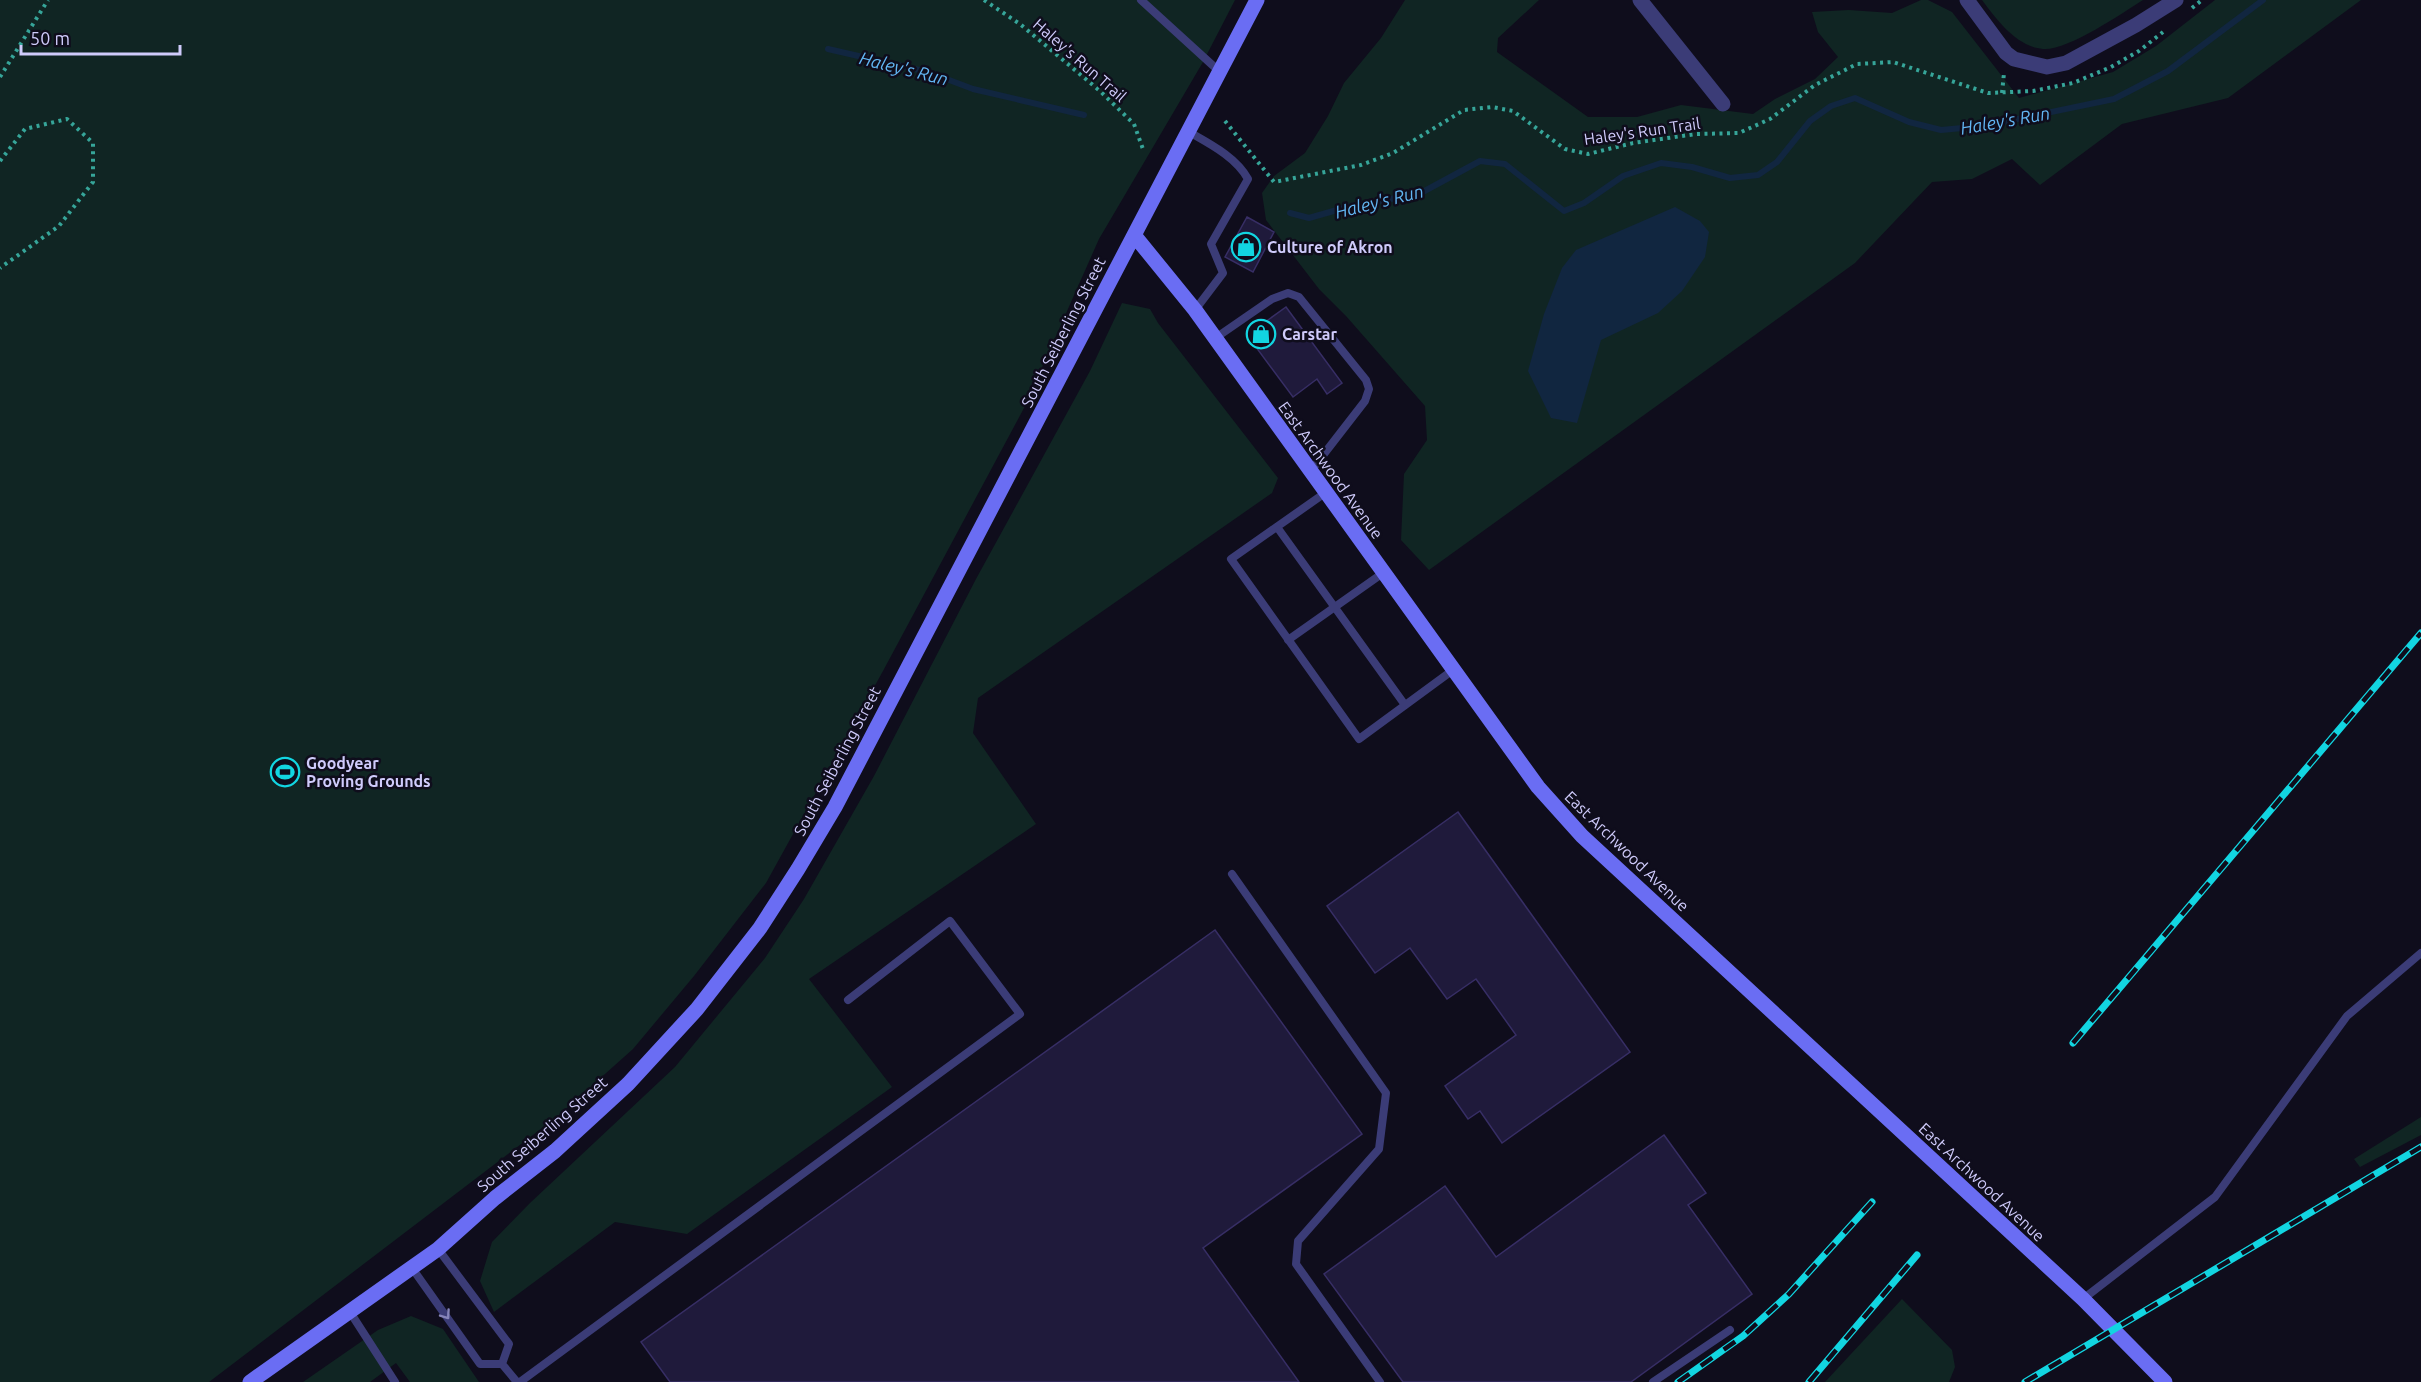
<svg xmlns="http://www.w3.org/2000/svg" width="2421" height="1382" font-family="Ubuntu,sans-serif">
  <rect width="100%" height="100%" fill="#0f0d1c"/>
  <path fill="#102523" d="M 0,0 L 1235,0 L 1203,62 L 1099,239 L 1024,408 L 883,671 L 766,883 L 694,976 L 633,1049 L 559,1115 L 209,1382 L 0,1382 Z
    M 1405,0 L 1539,0 L 1498,38 L 1497,52 L 1588,117 L 1637,117 L 1681,105 L 1753,114 L 1775,99 L 1815,79 L 1838,57 L 1818,32 L 1812,12 L 1849,10 L 1892,13 L 1921,0 L 1928,0 L 1952,12 L 2019,98 L 2113,72 L 2156,46 L 2215,0 L 2361,0 L 2228,98 L 2122,124 L 2040,185 L 2012,159 L 1972,179 L 1932,182 L 1855,263 L 1429,570 L 1401,540 L 1404,474 L 1427,440 L 1425,406 L 1346,316 L 1319,289 L 1266,220 L 1262,193 L 1274,176 L 1305,153 L 1328,116 L 1344,83 L 1381,38 Z
    M 1982,0 L 2143,0 C 2121,14 2067,51 2043,49 C 2017,47 1996,19 1982,0 Z
    M 1122,303 L 1150,309 L 1158,323 L 1278,478 L 1272,493 L 978,698 L 973,733 L 1036,824 L 809,979 L 892,1087 L 687,1234 L 615,1222 L 494,1312 L 480,1281 L 492,1242 L 530,1203 L 675,1067 L 765,958 L 804,899 L 874,776 L 976,579 L 1090,371 Z
    M 2421,1117 L 2421,1135 L 2360,1167 L 2354,1159 Z
    M 1902,1299 L 1952,1350 L 1955,1367 L 1949,1382 L 1825,1382 Z
    M 411,1316 L 443,1329 L 479,1382 L 410,1382 L 396,1363 L 370,1382 L 303,1382 L 378,1330 Z"/>
  <path fill="#112640" d="M 1675,207 L 1700,221 L 1709,232 L 1705,257 L 1682,291 L 1658,313 L 1601,340 L 1577,423 L 1551,418 L 1528,371 L 1544,314 L 1562,268 L 1576,250 Z"/>
  <g fill="none" stroke-linecap="round" stroke-linejoin="round">
    <path stroke="#112640" stroke-width="6" d="M 828,49 L 928,72 L 973,89 L 1084,115
      M 1290,213 L 1309,218 L 1351,206 L 1419,194 L 1480,161 L 1505,164 L 1564,211 L 1584,203 L 1623,176 L 1661,163 L 1692,167 L 1730,178 L 1758,175 L 1777,162 L 1810,121 L 1831,106 L 1855,98 L 1909,122 L 1941,130 L 1984,126 L 2114,99 L 2168,71 L 2263,0"/>
  </g>
  <path fill="#1f1a3b" stroke="#372e65" stroke-width="1.5" d="M 1247,217 L 1274,232 L 1253,272 L 1225,257 Z
    M 1286,307 L 1342,383 L 1327,394 L 1317,379 L 1293,397 L 1247,335 Z
    M 1458,812 L 1630,1052 L 1502,1143 L 1480,1111 L 1468,1119 L 1445,1086 L 1516,1035 L 1476,979 L 1447,999 L 1410,948 L 1375,973 L 1327,906 Z
    M 1215,930 L 1362,1134 L 1203,1248 L 1299,1382 L 670,1382 L 641,1342 Z
    M 1664,1135 L 1706,1193 L 1688,1205 L 1752,1294 L 1631,1382 L 1403,1382 L 1324,1274 L 1445,1186 L 1496,1257 Z"/>
  <g fill="none" stroke-linecap="round" stroke-linejoin="round">
    <path stroke="#36a599" stroke-width="4" stroke-dasharray="3 4.5" stroke-linecap="butt" d="M 984,0 L 1020,24 L 1100,91 L 1134,124 L 1144,152
      M 2192,8 L 2202,0
      M 0,77 L 48,0
      M 2002,93 L 2004,73
      M 1225,121 L 1274,182 L 1361,165 L 1393,153 L 1464,110 L 1492,107 L 1513,111 L 1565,149 L 1588,154 L 1633,143 L 1696,134 L 1739,133 L 1770,119 L 1815,85 L 1857,64 L 1893,62 L 1988,93 L 2033,91 L 2073,83 L 2111,67 L 2139,51 L 2163,32
      M 0,161 L 25,129 L 67,119 L 93,143 L 93,182 L 59,226 L 0,268"/>
    <path stroke="#3b3c77" stroke-width="8" d="M 1141,0 L 1220,72
      M 1189,132 C 1210,144 1236,157 1248,179 L 1211,244 L 1223,273 L 1195,310
      M 1214,339 L 1272,299 L 1288,293 L 1299,297 L 1366,380 L 1369,389 L 1365,401 L 1310,472
      M 1325,493 L 1231,559 L 1359,739 L 1453,670
      M 1277,527 L 1405,705
      M 1288,640 L 1383,573
      M 1232,874 L 1386,1093 L 1379,1149 L 1298,1241 L 1296,1264 L 1380,1382
      M 412,1268 L 480,1364 L 502,1364 L 509,1344 L 438,1249
      M 2083,1299 L 2215,1197 L 2347,1016 L 2421,953
      M 350,1312 L 395,1382
      M 502,1364 L 517,1382
      M 520,1382 L 1020,1014 L 950,921 L 848,1000
      M 1653,1382 L 1730,1330"/>
    <path stroke="#3b3c77" stroke-width="15" d="M 1640,0 L 1723,104
      M 1967,0 L 2006,53 L 2014,59 L 2047,67 L 2066,63 L 2136,25 L 2176,0"/>
    <path stroke="#6a6df3" stroke-width="15" d="M 1134,235 L 1195,310 L 1538,787 L 1582,836 L 2083,1299 L 2165,1382
      M 250,1382 L 438,1249 L 495,1198 L 555,1151 L 628,1084 L 697,1009 L 760,928 L 798,869 L 835,807 L 1257,0"/>
    <g stroke="#12d5e1" stroke-width="7">
      <path id="rail" d="M 2073,1043 L 2421,633
        M 1678,1382 L 1743,1336 L 1789,1294 L 1872,1202
        M 1809,1382 L 1917,1255
        M 2025,1382 L 2421,1147"/>
    </g>
    <use href="#rail" stroke="#0f0d1c" stroke-width="4.5" stroke-dasharray="14" stroke-linecap="butt"/>
  </g>
  <defs><path id="oneway-chevron" d="M-2-3.5L2.5 0L-2 3.5" fill="none" stroke-width="1.6" stroke-linecap="round" stroke-linejoin="round" transform="scale(1.5)"/></defs>
  <use stroke="#8584b9" href="#oneway-chevron" transform="translate(446 1315) rotate(55)"/>
  <defs>
    <g id="shop-ring" transform="scale(1.5)"><circle r="9.5" fill="#0f0d1c" stroke="#12d5e1" stroke-width="1.5"/><path d="M-5-2.5h2.3a2.7 3.5 0 0 1 5.4 0H5L5.5 6h-11ZM-1.5-2.5h3a1.5 2.3 0 0 0-3 0Z" fill="#12d5e1"/></g>
    <g id="stadium-ring" transform="scale(1.5)"><circle r="9.5" fill="#0f0d1c" stroke="#12d5e1" stroke-width="1.5"/><path d="M0-5a6.5 5 0 1 0 0 10a6.5 5 0 1 0 0-10ZM-3.5-1.8h7v3.6h-7Z" fill="#12d5e1"/></g>
  </defs>
  <g fill-rule="evenodd">
    <use href="#shop-ring" x="1246" y="247"/>
    <use href="#shop-ring" x="1261" y="334"/>
    <use href="#stadium-ring" x="285" y="772"/>
  </g>
  <g text-anchor="middle" dominant-baseline="central" stroke-width="5" stroke-linejoin="round" paint-order="stroke">
    <g font-size="16" fill="#cfcbfb" stroke="#0f0d1c">
      <text transform="translate(1080 60) rotate(41)">Haley's Run Trail</text>
      <text transform="translate(1642 131) rotate(-8)">Haley's Run Trail</text>
      <text transform="translate(1063 332) rotate(-63)">South Seiberling Street</text>
      <text transform="translate(1331 470) rotate(54)">East Archwood Avenue</text>
      <text transform="translate(837 761) rotate(-62)">South Seiberling Street</text>
      <text transform="translate(1627 851) rotate(44)">East Archwood Avenue</text>
      <text transform="translate(542 1134) rotate(-41)">South Seiberling Street</text>
      <text transform="translate(1982 1182) rotate(43)">East Archwood Avenue</text>
    </g>
    <g font-size="16" font-weight="bold" fill="#cfcbfb" stroke="#0f0d1c" text-anchor="start">
      <text x="1267" y="247">Culture of Akron</text>
      <text x="1282" y="334">Carstar</text>
      <text x="306" y="763">Goodyear<tspan x="306" dy="18">Proving Grounds</tspan></text>
    </g>
    <g font-size="18" font-style="italic" fill="#62b6f3" stroke="#0f0d1c">
      <text transform="translate(904 68) rotate(14)">Haley's Run</text>
      <text transform="translate(2005 120) rotate(-10)">Haley's Run</text>
      <text transform="translate(1379 201) rotate(-14)">Haley's Run</text>
    </g>
  </g>
  <path d="M21 45v9h159v-9" fill="none" stroke="#cfcbfb" stroke-width="3"/>
  <text x="30" y="45" font-size="18" fill="#cfcbfb" stroke="#0f0d1c" stroke-width="4.5" paint-order="stroke">50 m</text>
</svg>
